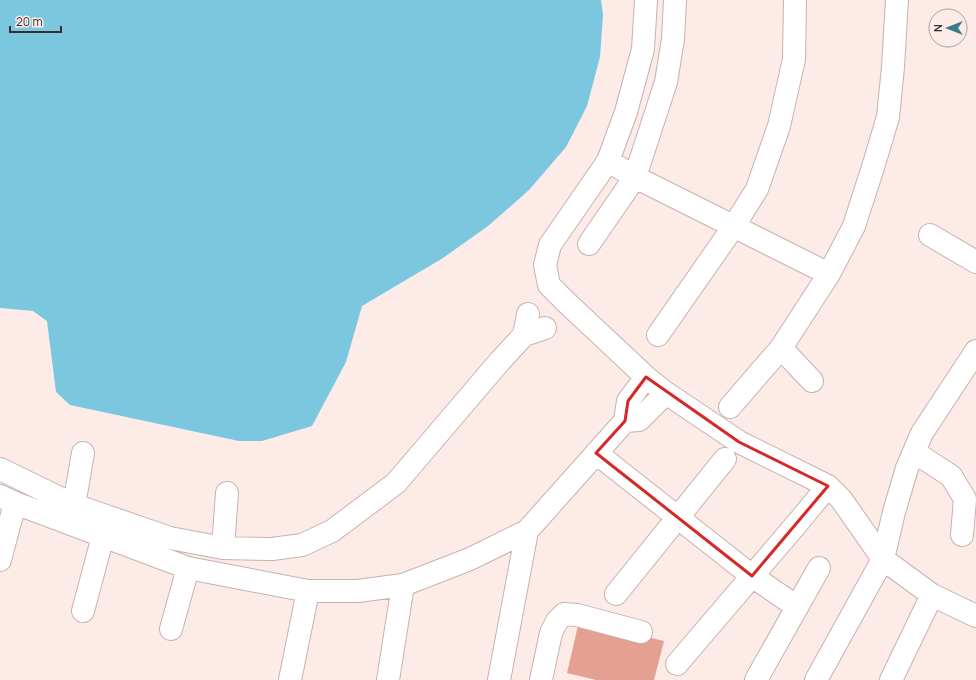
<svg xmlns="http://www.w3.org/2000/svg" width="976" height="680" font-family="Manrope,sans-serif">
  <rect width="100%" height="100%" fill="#fcebe7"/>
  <path fill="#7bc7df" d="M 0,0 L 601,0 L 603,15 L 600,57 L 587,106 L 566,147 L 529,190 L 488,226 L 443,258 L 362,306 L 346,362 L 312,426 L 262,441 L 239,441 L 70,405 L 56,392 L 47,321 L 33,311 L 0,308 Z"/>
  <path fill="#e4a193" d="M 579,621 L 664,641 L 654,680 L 596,680 L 567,673 Z"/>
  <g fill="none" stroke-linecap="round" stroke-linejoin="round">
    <g stroke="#c6b2ae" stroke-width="24">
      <path id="minor" d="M 646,0 L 643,49 L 626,112 L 608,161 L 550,245 L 545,265 L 549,285 L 567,303 L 646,377 L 666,393 L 739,442 L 828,486 L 841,499 L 883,559 L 932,595 L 976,616
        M 608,161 L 635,177 L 829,274
        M 930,235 L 976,262
        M 589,244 L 635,177 L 666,82 L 673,39 L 675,0
        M 524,335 L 528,314
        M 658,335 L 734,226 L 757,189 L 779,126 L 794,59 L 795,0
        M 781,348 L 812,381
        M 730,407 L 781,348 L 829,274 L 854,226 L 874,164 L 888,117 L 893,67 L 896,16 L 897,0
        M 625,421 L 639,420 L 666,393
        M 914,452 L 951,476 L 965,499 L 962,535
        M 596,453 L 752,576 L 797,607
        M 0,469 L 74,505 L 170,538 L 223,548 L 272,549 L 302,545 L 332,531 L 396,483 L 500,361 L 524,335 L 545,328
        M 0,496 L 15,503 L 188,568 L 308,591 L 358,591 L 403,585 L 470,559 L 527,531 L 625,421 L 628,401 L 646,377
        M 74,505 L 83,453
        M 223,548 L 227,493
        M 0,560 L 15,503
        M 616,594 L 725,459
        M 83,611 L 103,536
        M 171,629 L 188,568
        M 677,664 L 800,520 L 828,486
        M 290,680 L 308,591
        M 388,680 L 403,585
        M 499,680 L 527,531
        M 541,680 L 551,633 L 557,621 L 564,614 L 577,615 L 641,632
        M 756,680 L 819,568
        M 816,680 L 883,559 L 894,512 L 907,468 L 922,433 L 976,351
        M 891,680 L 932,595"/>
    </g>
    <use href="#minor" stroke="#fff" stroke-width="22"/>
  </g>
  <path fill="none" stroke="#d62828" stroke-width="3" stroke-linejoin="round" d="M 646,377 L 739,442 L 828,486 L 752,576 L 596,453 L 625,421 L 628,401 Z"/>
  <g transform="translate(948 28) rotate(270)"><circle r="19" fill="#fcebe7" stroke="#ada09d"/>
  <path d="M0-3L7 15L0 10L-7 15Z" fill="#3b7b8e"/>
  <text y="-6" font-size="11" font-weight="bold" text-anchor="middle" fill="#372f2d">N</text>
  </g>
  <path d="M10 26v6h51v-6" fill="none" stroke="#372f2d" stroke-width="2"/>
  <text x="16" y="26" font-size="12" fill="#372f2d" stroke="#fcebe7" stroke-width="3" paint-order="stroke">20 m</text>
</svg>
